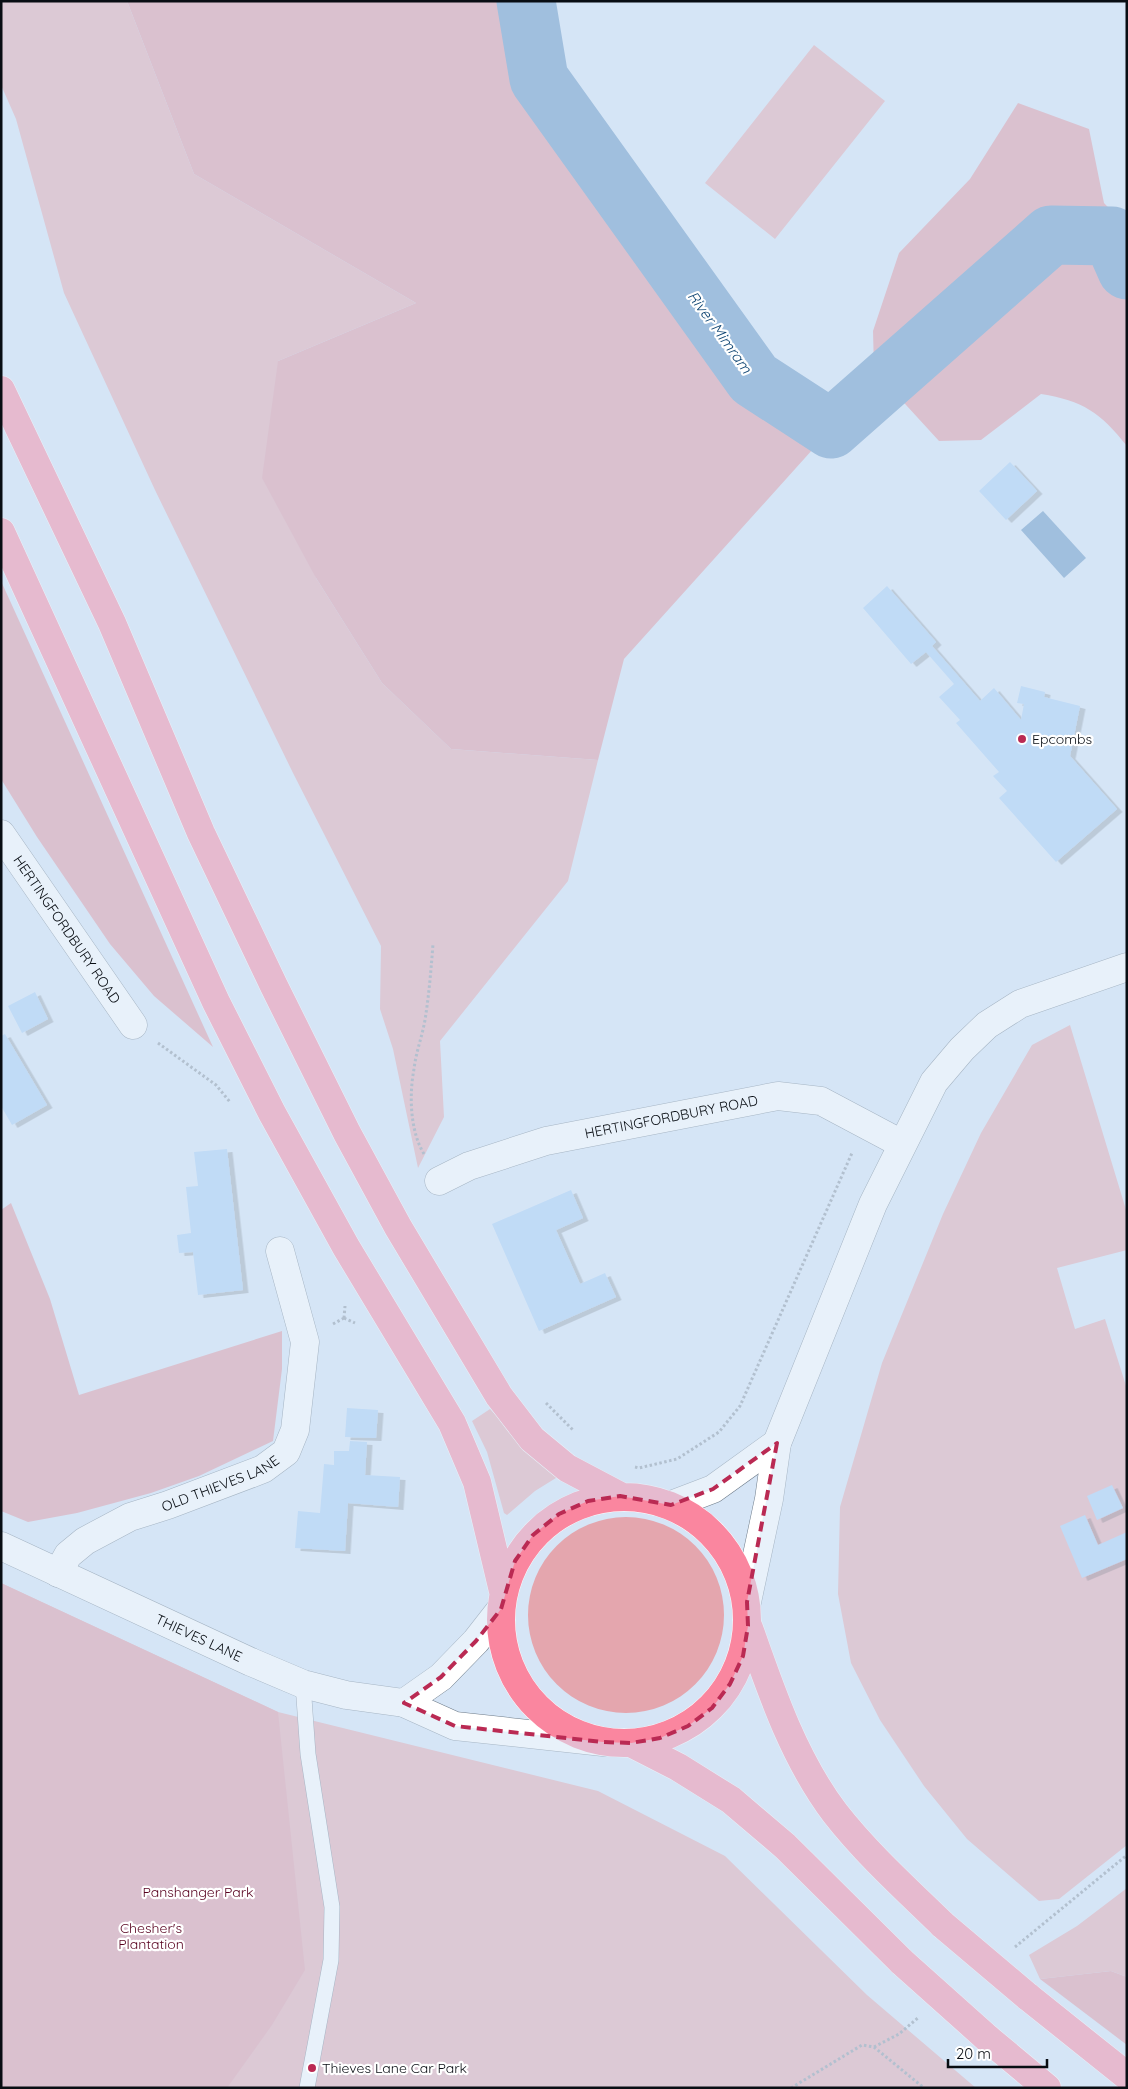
<svg xmlns="http://www.w3.org/2000/svg" width="1128" height="2089" font-family="Quicksand,sans-serif">
  <defs>
    <filter id="shadow"><feDropShadow dx="5.5" dy="3" stdDeviation="0" flood-color="#0004"/></filter>
  </defs>
  <rect width="100%" height="100%" fill="#d6e5f6"/>
  <path fill="#e4a6ae" d="M 1,1 L 127,1 L 194,174 L 416,303 L 278,361 L 316,578 L 382,683 L 451,749 L 598,760 L 568,881 L 440,1041 L 444,1117 L 418,1168 L 393,1049 L 380,1009 L 381,946 L 293,773 L 155,490 L 64,293 L 16,119 L 1,85 Z
    M 814,45 L 885,101 L 775,239 L 705,183 Z
    M 1070,1025 L 1127,1213 L 1127,1250 L 1057,1268 L 1075,1329 L 1105,1319 L 1127,1389 L 1127,1845 L 1059,1899 L 1039,1901 L 967,1839 L 924,1786 L 880,1720 L 851,1663 L 838,1594 L 840,1507 L 882,1363 L 943,1214 L 981,1133 L 1032,1045 Z
    M 490,1409 L 515,1436 L 564,1473 L 535,1491 L 507,1515 L 504,1513 L 487,1452 L 472,1421 Z
    M528 1615a98 98 0 1 1 196 0a98 98 0 1 1-196 0Z
    M 1,1583 L 278,1712 L 598,1791 L 725,1856 L 867,1995 L 976,2088 L 1,2088 Z
    M 1127,1888 L 1127,1977 L 1111,1971 L 1040,1979 L 1029,1955 L 1077,1926 Z"/>
  <path fill="#df96a1" d="M 127,1 L 525,1 L 539,79 L 754,379 L 831,429 L 624,659 L 598,760 L 451,749 L 382,683 L 316,578 L 262,478 L 278,361 L 416,303 L 194,174 Z
    M 1018,103 L 1089,129 L 1104,203 L 1127,227 L 1127,446 C 1100,412 1083,401 1041,394 L 981,440 L 939,441 L 874,370 L 873,331 L 899,253 L 970,179 Z
    M 1,581 L 213,1047 L 154,996 L 110,944 L 37,837 L 1,779 Z
    M 11,1203 L 50,1299 L 79,1395 L 282,1331 L 282,1369 L 273,1441 L 199,1476 L 151,1493 L 77,1513 L 28,1522 L 1,1511 L 1,1210 Z
    M 1,1583 L 278,1712 L 305,1970 L 272,2025 L 227,2088 L 1,2088 Z
    M 1111,1971 L 1127,1977 L 1127,2045 L 1040,1979 Z"/>
  <path fill="#6090c0" d="M 1043,511 L 1086,558 L 1064,578 L 1021,530 Z"/>
  <g fill="none" stroke-linecap="round" stroke-linejoin="round">
    <path stroke="#6090c0" stroke-width="59" d="M 526,1 L 539,79 L 754,379 L 831,429 L 1051,235 L 1112,236 L 1127,270"/>
  </g>
  <path fill="#a7cef7" filter="url(#shadow)" d="M 1010,462 L 1037,491 L 1006,520 L 979,491 Z
    M 887,586 L 936,642 L 932,646 L 980,701 L 994,688 L 1021,720 L 1024,704 L 1017,703 L 1021,686 L 1045,692 L 1044,697 L 1080,706 L 1070,756 L 1117,809 L 1056,862 L 999,798 L 1007,791 L 993,776 L 999,772 L 956,723 L 960,720 L 939,697 L 954,684 L 926,652 L 911,664 L 863,608 Z
    M 35,992 L 48,1019 L 22,1033 L 8,1006 Z
    M 5,1034 L 47,1105 L 12,1125 L 1,1106 L 1,1036 Z
    M 227,1149 L 243,1290 L 198,1295 L 193,1252 L 179,1253 L 177,1235 L 191,1233 L 186,1187 L 198,1186 L 194,1152 Z
    M 571,1190 L 583,1218 L 556,1230 L 580,1284 L 605,1273 L 616,1297 L 539,1331 L 492,1224 Z
    M 347,1408 L 378,1410 L 376,1438 L 345,1437 Z
    M 350,1441 L 367,1442 L 365,1475 L 400,1477 L 398,1507 L 348,1503 L 345,1551 L 295,1548 L 298,1511 L 320,1513 L 324,1464 L 334,1465 L 334,1451 L 349,1451 Z
    M 1112,1485 L 1123,1508 L 1097,1520 L 1087,1496 Z
    M 1085,1515 L 1098,1545 L 1127,1532 L 1127,1559 L 1082,1578 L 1060,1526 Z"/>
  <g fill="none" stroke-linecap="round" stroke-linejoin="round">
    <g stroke="#6d7b89" stroke-width="16">
      <path id="service" d="M 303,1684 L 308,1754 L 332,1907 L 331,1960 L 307,2088"/>
    </g>
    <g stroke="#6d7b89" stroke-width="29">
      <g id="minor">
        <path id="s1" d="M 1,834 L 133,1025"/>
        <path id="s2" d="M 439,1181 L 469,1166 L 546,1141 L 778,1096 L 821,1101 L 902,1144"/>
        <path d="M 671,1505 L 713,1489 L 777,1443"/>
        <path id="s3" d="M 58,1573 L 68,1555 L 85,1541 L 130,1517 L 168,1505 L 263,1469 L 286,1452 L 295,1430 L 305,1342 L 280,1251"/>
        <path d="M 747,1602 L 769,1499 L 777,1443 L 873,1204 L 934,1082 L 962,1049 L 987,1025 L 1020,1004 L 1127,967"/>
      </g>
    </g>
    <g stroke="#6d7b89" stroke-width="29">
      <g id="tertiary">
        <path id="s4" d="M 1,1546 L 251,1662 L 303,1684 L 346,1695 L 404,1703 L 455,1726 L 603,1742"/>
        <path d="M 404,1703 L 441,1677 L 476,1641 L 501,1609"/>
      </g>
    </g>
    <g stroke="#fff" stroke-width="29">
      <path id="trunk" d="M 1,390 L 112,623 L 201,833 L 274,986 L 347,1133 L 398,1227 L 499,1396 L 532,1439 L 567,1468 L 620,1496
        M 1,532 L 216,1002 L 272,1113 L 346,1247 L 452,1423 L 477,1482 L 503,1591
        M501 1620a123 123 0 1 1 246 0a123 123 0 1 1-246 0Z
        M 749,1628 C 771,1691 794,1759 835,1813 C 867,1854 906,1889 943,1925
        M 631,1743 L 678,1767 L 731,1800 L 785,1846 L 902,1962
        M 1027,1996 L 1127,2076
        M 987,2038 L 1047,2088"/>
    </g>
    <path stroke="#8893a0" stroke-width="3" stroke-dasharray="2.5 2.5" stroke-linecap="butt" d="M 158,1043 L 216,1085 L 230,1102
      M 424,1154 C 410,1131 409,1095 414,1069 C 416,1052 422,1037 425,1020 C 429,995 431,970 433,944
      M 344,1318 L 345,1306
      M 344,1318 L 355,1323
      M 333,1324 L 344,1318
      M 546,1403 L 573,1430
      M 635,1467 L 639,1468 L 677,1459 L 719,1432 L 740,1406 L 852,1153
      M 1015,1947 L 1127,1855
      M 874,2047 L 899,2034 L 919,2017
      M 791,2088 L 862,2045 L 874,2047 L 924,2088"/>
    <use href="#service" stroke="#fff" stroke-width="15"/>
    <use href="#minor" stroke="#fff" stroke-width="28"/>
    <use href="#tertiary" stroke="#fff" stroke-width="28"/>
    <use href="#trunk" stroke="#fa869f" stroke-width="28"/>
    <g stroke="#fff" stroke-width="29" stroke-linecap="butt">
      <path id="trunk-bridge" d="M 943,1925 L 1027,1996
        M 902,1962 L 987,2038"/>
    </g>
    <use href="#trunk-bridge" stroke="#fa869f" stroke-width="28"/>
  </g>
  <path d="M0 0H1128V2089H0ZM 777,1443 L 747,1602 L 748,1626 L 743,1656 L 730,1684 L 712,1708 L 688,1726 L 660,1738 L 631,1743 L 603,1742 L 455,1726 L 404,1703 L 441,1677 L 476,1641 L 501,1609 L 515,1561 L 533,1535 L 559,1514 L 588,1501 L 620,1496 L 671,1505 L 713,1489 Z" fill="#d6e5f6" fill-opacity=".55" fill-rule="evenodd"/>
  <path fill="none" stroke="#ba2a53" stroke-width="4" stroke-dasharray="10 6" stroke-linejoin="round" d="M 777,1443 L 747,1602 L 748,1626 L 743,1656 L 730,1684 L 712,1708 L 688,1726 L 660,1738 L 631,1743 L 603,1742 L 455,1726 L 404,1703 L 441,1677 L 476,1641 L 501,1609 L 515,1561 L 533,1535 L 559,1514 L 588,1501 L 620,1496 L 671,1505 L 713,1489 Z"/>
  <g fill="#ba2a53" stroke="#fff" stroke-width="2">
    <circle cx="1022" cy="739" r="5"/>
    <circle cx="312" cy="2068" r="5"/>
  </g>
  <g text-anchor="middle" dominant-baseline="central" stroke-width="4.5" stroke-linejoin="round" paint-order="stroke">
    <g font-size="14" fill="#080d13" stroke="#fff" text-anchor="start">
      <text x="1032" y="739">Epcombs</text>
      <text x="322" y="2068">Thieves Lane Car Park</text>
    </g>
    <g font-size="14" fill="#080d13" stroke="#fff">
      <text stroke="none"><textPath href="#s1" startOffset="116">HERTINGFORDBURY ROAD</textPath></text>
      <text stroke="none"><textPath href="#s2" startOffset="242">HERTINGFORDBURY ROAD</textPath></text>
      <text stroke="none"><textPath href="#s3" startOffset="190">OLD THIEVES LANE</textPath></text>
      <text stroke="none"><textPath href="#s4" startOffset="218">THIEVES LANE</textPath></text>
    </g>
    <g font-size="14" fill="#57001e" stroke="#fff">
      <text x="198" y="1892">Panshanger Park</text>
      <text x="151" y="1928">Chesher's<tspan x="151" dy="16">Plantation</tspan></text>
    </g>
    <g font-size="15" font-style="italic" fill="#0f4573" stroke="#fff">
      <text transform="translate(720 332) rotate(54)">River Mimram</text>
    </g>
  </g>
  <rect width="1128" height="2089" fill="none" stroke="#080d13" stroke-width="5"/>
  <path d="M948 2059v8h99v-8" fill="none" stroke="#080d13" stroke-width="2.5"/>
  <text x="956" y="2059" font-size="15" fill="#080d13" stroke="#ffffff" stroke-width="4" paint-order="stroke">20 m</text>
</svg>
